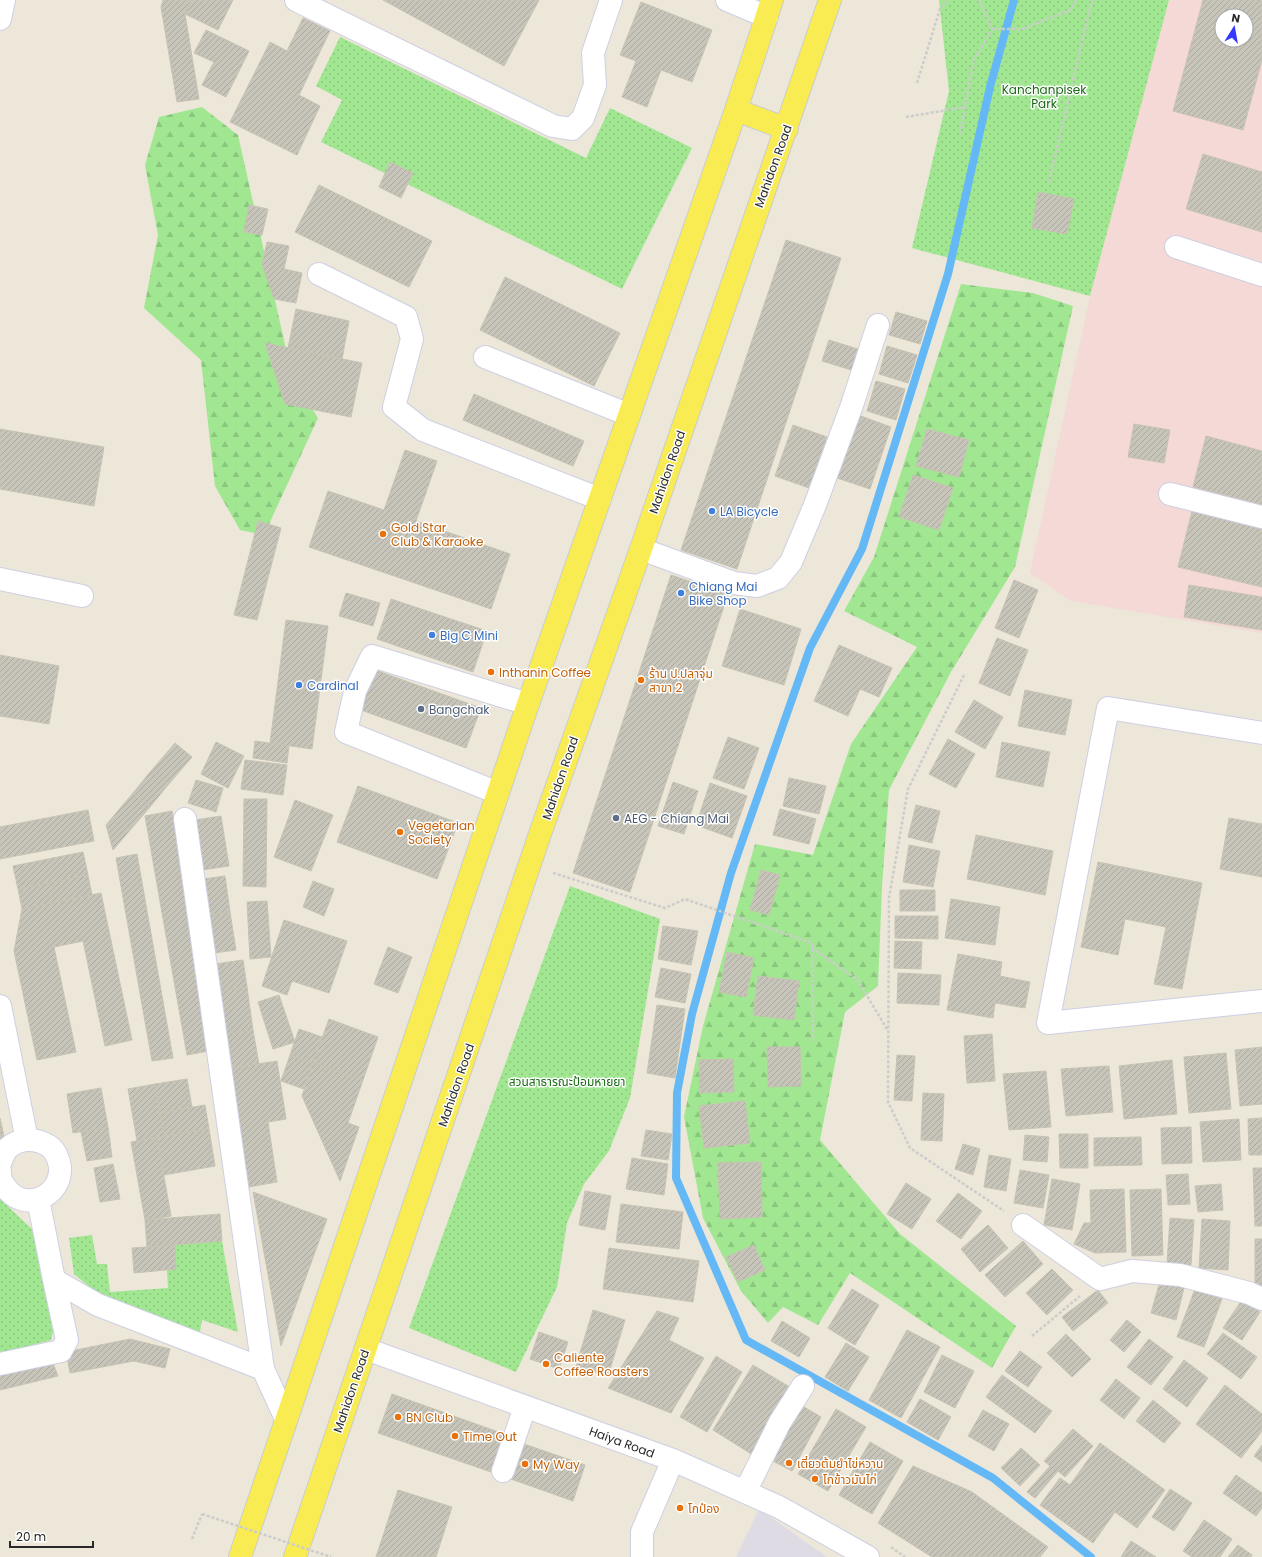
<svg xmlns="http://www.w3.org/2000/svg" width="1262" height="1557" font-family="Poppins,'Noto Sans Thai',sans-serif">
  <defs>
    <pattern id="grass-dots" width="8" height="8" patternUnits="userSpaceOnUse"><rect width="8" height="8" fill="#a1e792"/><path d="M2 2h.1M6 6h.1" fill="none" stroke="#8bc67e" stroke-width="1.8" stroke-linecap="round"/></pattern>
    <pattern id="forest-firs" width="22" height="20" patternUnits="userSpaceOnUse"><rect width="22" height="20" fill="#a1e792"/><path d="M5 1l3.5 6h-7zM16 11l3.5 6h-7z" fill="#8bc67e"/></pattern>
    <pattern id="building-hatch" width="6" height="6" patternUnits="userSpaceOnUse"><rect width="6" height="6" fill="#c7c4b9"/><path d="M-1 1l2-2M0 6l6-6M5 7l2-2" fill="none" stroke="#aba89f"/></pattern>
  </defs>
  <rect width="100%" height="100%" fill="#ece7d9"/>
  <path fill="#dfdbe4" d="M 759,1509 L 827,1557 L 736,1557 Z"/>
  <path fill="#f4d9d6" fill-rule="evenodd" d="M 1169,0 L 1262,0 L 1262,633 L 1071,601 L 1030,573 L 1090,296 ZM 1222,16 L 1246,16 L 1246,40 L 1222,40 Z"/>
  <path fill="url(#grass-dots)" d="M 939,0 L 1169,0 L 1090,296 L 912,248 L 949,91 Z
    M 340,37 L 586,158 L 610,108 L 692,148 L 622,289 L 321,142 L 342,100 L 316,86 Z
    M 570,886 L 660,919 L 630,1098 L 609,1151 L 584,1184 L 567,1223 L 557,1287 L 516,1372 L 409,1328 Z
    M 0,1199 L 34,1231 L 54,1328 L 51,1340 L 0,1354 Z
    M 92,1235 L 97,1264 L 107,1264 L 110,1292 L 168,1288 L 167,1270 L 176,1269 L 175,1245 L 222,1241 L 238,1332 L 202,1320 L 200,1332 L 97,1293 L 74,1274 L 69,1238 Z"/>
  <path fill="url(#forest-firs)" d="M 202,107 L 238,135 L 292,376 L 318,418 L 264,535 L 240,530 L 215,486 L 201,360 L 144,308 L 158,235 L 145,165 L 159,117 Z
    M 961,284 L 1033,293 L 1073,306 L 1015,567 L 951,672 L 889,790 L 882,887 L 878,986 L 845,1012 L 820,1140 L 900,1234 L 1016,1326 L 992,1368 L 850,1273 L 818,1325 L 783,1307 L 768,1323 L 741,1291 L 703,1218 L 684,1117 L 703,1026 L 755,844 L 813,855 L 851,744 L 917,647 L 844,611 L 874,557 Z"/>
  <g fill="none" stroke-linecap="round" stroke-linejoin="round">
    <path stroke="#65b8f6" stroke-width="8" d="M 1014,0 L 990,87 L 948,274 L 862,549 L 810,648 L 731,873 L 692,1014 L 677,1093 L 676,1178 L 746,1340 L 993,1478 L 1091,1557"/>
  </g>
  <path fill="url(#building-hatch)" stroke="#c7c3b3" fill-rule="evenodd" d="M 163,0 L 191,0 L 185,14 L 199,99 L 177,102 L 161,7 Z
    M 191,0 L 233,0 L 218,30 L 185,14 Z
    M 383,0 L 539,0 L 504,66 Z
    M 1203,0 L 1262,0 L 1262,60 L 1243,130 L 1173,111 ZM 1222,16 L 1246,16 L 1246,40 L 1222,40 Z
    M 641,2 L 712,30 L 692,82 L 661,70 L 647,107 L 622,97 L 636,61 L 620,55 Z
    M 303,18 L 330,31 L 299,95 L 320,106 L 297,155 L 230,122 L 270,42 L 287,51 Z
    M 206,30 L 249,51 L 226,97 L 202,85 L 214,62 L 194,53 Z
    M 1203,154 L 1262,172 L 1262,232 L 1186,209 Z
    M 390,162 L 413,173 L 401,198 L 379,187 Z
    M 319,185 L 432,241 L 409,287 L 295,232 Z
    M 1038,192 L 1074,199 L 1067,234 L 1032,228 Z
    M 249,205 L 268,209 L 262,235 L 244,232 Z
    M 786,240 L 841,258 L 737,569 L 681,550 Z
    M 267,242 L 289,246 L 284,269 L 302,273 L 296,303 L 274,299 L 262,264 Z
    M 505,277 L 620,333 L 594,386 L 480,330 Z
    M 296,309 L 349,321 L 342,359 L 288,348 Z
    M 896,312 L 927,321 L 920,344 L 889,335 Z
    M 829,340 L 864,351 L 858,372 L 822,361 Z
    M 265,343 L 362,363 L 351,417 L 285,404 Z
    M 887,346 L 917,355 L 908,383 L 879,374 Z
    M 876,381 L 905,389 L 896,420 L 867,411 Z
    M 474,394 L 584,441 L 573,466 L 463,420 Z
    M 858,415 L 891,427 L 870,489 L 837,478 Z
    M 1134,424 L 1170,430 L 1164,463 L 1128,457 Z
    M 793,425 L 827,437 L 809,488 L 775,476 Z
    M 0,429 L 104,447 L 94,506 L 0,489 Z
    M 927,429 L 969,440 L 959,477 L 916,466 Z
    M 1206,436 L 1262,451 L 1262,505 L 1193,487 Z
    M 405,450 L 437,461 L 416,521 L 510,554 L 491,609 L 309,547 L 328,491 L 384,510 Z
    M 913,475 L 953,488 L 939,530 L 899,517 Z
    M 1192,511 L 1262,527 L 1262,587 L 1178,567 Z
    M 258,521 L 281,528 L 257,620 L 234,615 Z
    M 671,575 L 728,594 L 630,892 L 573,873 Z
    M 1014,580 L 1038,590 L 1019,638 L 995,628 Z
    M 1189,585 L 1262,597 L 1262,630 L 1184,617 Z
    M 346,593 L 380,603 L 373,626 L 339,616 Z
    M 391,599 L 487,631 L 473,672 L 377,639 Z
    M 740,609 L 801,629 L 784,685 L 722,666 Z
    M 286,620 L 328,626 L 312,749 L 270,743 Z
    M 997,638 L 1028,650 L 1010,696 L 979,683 Z
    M 839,645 L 892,668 L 879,697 L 860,689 L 848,716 L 814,701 Z
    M 0,655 L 59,666 L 49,724 L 0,716 Z
    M 375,670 L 481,708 L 466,748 L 361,710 Z
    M 1025,690 L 1072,700 L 1065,735 L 1018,726 Z
    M 974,700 L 1003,717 L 985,749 L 955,732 Z
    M 728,737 L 759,748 L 744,789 L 713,778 Z
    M 948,739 L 975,754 L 956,788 L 929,774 Z
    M 255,741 L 289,746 L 287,763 L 253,758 Z
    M 216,742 L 244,756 L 228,788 L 201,774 Z
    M 1002,742 L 1050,752 L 1043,787 L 996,777 Z
    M 175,743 L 192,757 L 168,785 L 151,771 Z
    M 245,760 L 287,765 L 283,795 L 241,789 Z
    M 151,771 L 168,785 L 150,807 L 133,793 Z
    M 789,778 L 826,786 L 819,814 L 783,806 Z
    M 196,780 L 223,788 L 216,812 L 188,803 Z
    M 673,782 L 698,791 L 684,834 L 658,826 Z
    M 710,783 L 747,796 L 732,838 L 696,825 Z
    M 358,786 L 458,823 L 437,879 L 337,842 Z
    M 133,793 L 150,807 L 113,850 L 106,825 Z
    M 244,799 L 267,799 L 266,887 L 243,886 Z
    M 295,800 L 333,815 L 311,871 L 274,857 Z
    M 916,805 L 940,811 L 932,843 L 908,837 Z
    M 780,809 L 816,819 L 809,844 L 773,835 Z
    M 88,810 L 94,841 L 0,859 L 0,827 Z
    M 172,811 L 214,1050 L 187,1055 L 145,816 Z
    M 221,816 L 229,866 L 202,870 L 195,820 Z
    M 1229,818 L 1262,824 L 1262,877 L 1220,869 Z
    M 976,835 L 1053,851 L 1045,895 L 967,879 Z
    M 909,845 L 940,851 L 933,887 L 903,882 Z
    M 83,852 L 88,875 L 18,889 L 13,866 Z
    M 137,854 L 173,1058 L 152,1061 L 116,858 Z
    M 1098,862 L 1202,883 L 1182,989 L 1154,984 L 1166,927 L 1125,919 L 1118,955 L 1081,947 Z
    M 761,870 L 780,875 L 769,915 L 750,910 Z
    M 88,875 L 92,895 L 22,909 L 18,889 Z
    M 225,876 L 230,912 L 209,915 L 203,879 Z
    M 313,881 L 334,889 L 324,916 L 303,907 Z
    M 900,890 L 935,890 L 935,911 L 900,911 Z
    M 101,893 L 132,1040 L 105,1046 L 83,941 L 54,947 L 76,1052 L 37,1060 L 14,951 L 22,909 Z
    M 951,899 L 1000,907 L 995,945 L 945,938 Z
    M 267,901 L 271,957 L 250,959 L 247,902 Z
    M 230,912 L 236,950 L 214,953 L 209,915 Z
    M 895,916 L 938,916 L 938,939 L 895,938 Z
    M 284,920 L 347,941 L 329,993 L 292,981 L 287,995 L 262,986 Z
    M 663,926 L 698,931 L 691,965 L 658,959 Z
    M 895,941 L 922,942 L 921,969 L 894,968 Z
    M 388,947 L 412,957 L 398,993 L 374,984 Z
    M 727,952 L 754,958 L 746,997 L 719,992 Z
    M 958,954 L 1002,962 L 1000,976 L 1030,982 L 1025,1008 L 995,1003 L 993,1018 L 947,1010 Z
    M 243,960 L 247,987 L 220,991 L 215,964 Z
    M 661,968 L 691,974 L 685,1003 L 655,997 Z
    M 898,973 L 941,975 L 939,1005 L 897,1003 Z
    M 758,976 L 799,981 L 794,1020 L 753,1015 Z
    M 247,987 L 253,1030 L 226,1034 L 220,991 Z
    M 279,995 L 295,1042 L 273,1049 L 258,1002 Z
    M 657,1005 L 685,1009 L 675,1078 L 647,1073 Z
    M 329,1019 L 378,1037 L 363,1080 L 313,1063 Z
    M 299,1029 L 322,1037 L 313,1063 L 290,1055 Z
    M 253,1030 L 259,1064 L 231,1068 L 226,1034 Z
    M 992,1034 L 995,1081 L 967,1083 L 964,1036 Z
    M 767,1047 L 800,1047 L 801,1086 L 768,1087 Z
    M 1262,1047 L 1262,1104 L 1240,1106 L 1235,1050 Z
    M 1226,1053 L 1231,1109 L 1189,1113 L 1184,1057 Z
    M 290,1055 L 313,1063 L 304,1089 L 281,1081 Z
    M 897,1055 L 915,1056 L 912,1101 L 894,1100 Z
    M 733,1059 L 734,1092 L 700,1093 L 699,1060 Z
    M 1172,1060 L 1177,1114 L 1124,1119 L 1119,1066 Z
    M 277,1061 L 286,1119 L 268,1122 L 277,1182 L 249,1187 L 231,1068 Z
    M 313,1063 L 363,1080 L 348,1123 L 359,1127 L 340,1181 L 302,1096 Z
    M 1109,1066 L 1113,1112 L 1066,1116 L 1061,1069 Z
    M 1046,1071 L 1051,1127 L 1009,1130 L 1003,1074 Z
    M 187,1079 L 192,1107 L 160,1113 L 155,1084 Z
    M 155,1084 L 164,1136 L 137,1141 L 128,1089 Z
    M 101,1088 L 108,1127 L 73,1133 L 67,1094 Z
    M 923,1093 L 944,1094 L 942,1141 L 921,1140 Z
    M 745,1101 L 750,1143 L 704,1148 L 699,1106 Z
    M 205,1105 L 209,1129 L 164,1136 L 160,1113 Z
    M 0,1118 L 5,1141 L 0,1142 Z
    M 1262,1118 L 1262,1155 L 1249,1155 L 1248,1119 Z
    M 1239,1119 L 1241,1160 L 1203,1162 L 1200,1122 Z
    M 108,1127 L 112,1157 L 87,1161 L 81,1132 Z
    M 1191,1127 L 1192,1163 L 1162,1164 L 1161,1128 Z
    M 209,1129 L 215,1166 L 164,1175 L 157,1137 Z
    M 646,1130 L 672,1134 L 668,1160 L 641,1156 Z
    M 1059,1134 L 1088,1134 L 1088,1168 L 1060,1168 Z
    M 1025,1135 L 1049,1137 L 1047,1162 L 1023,1160 Z
    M 157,1137 L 171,1216 L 145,1220 L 131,1142 Z
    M 1141,1137 L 1142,1165 L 1094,1166 L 1094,1138 Z
    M 963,1144 L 980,1149 L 973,1175 L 955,1169 Z
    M 989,1155 L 1011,1159 L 1006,1191 L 984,1187 Z
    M 632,1158 L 668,1164 L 664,1195 L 626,1189 Z
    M 761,1162 L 762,1217 L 720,1219 L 718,1163 Z
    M 113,1164 L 120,1199 L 100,1202 L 94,1168 Z
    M 1253,1168 L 1262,1168 L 1262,1226 L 1255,1226 Z
    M 1020,1170 L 1049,1175 L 1043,1208 L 1014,1203 Z
    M 1188,1174 L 1190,1204 L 1168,1205 L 1166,1175 Z
    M 1052,1179 L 1080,1184 L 1072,1230 L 1044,1225 Z
    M 906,1183 L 931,1199 L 912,1229 L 887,1214 Z
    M 1221,1184 L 1223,1210 L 1198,1212 L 1195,1186 Z
    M 1124,1189 L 1126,1252 L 1095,1253 L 1074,1244 L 1084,1223 L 1091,1223 L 1090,1190 Z
    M 1161,1189 L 1163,1255 L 1132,1256 L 1130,1190 Z
    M 585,1191 L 611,1196 L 605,1230 L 579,1225 Z
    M 253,1192 L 327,1219 L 281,1346 Z
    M 958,1193 L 982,1211 L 961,1239 L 936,1221 Z
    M 621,1204 L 683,1212 L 679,1249 L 616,1242 Z
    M 220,1214 L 222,1241 L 147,1247 L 145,1220 Z
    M 1170,1218 L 1194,1220 L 1191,1265 L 1167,1263 Z
    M 1202,1219 L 1230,1221 L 1228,1270 L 1199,1268 Z
    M 988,1225 L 1008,1248 L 980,1272 L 961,1249 Z
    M 1255,1239 L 1262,1239 L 1262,1286 L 1255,1286 Z
    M 1023,1241 L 1043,1264 L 1005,1297 L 985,1275 Z
    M 175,1245 L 176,1269 L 134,1273 L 132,1248 Z
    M 754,1245 L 765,1270 L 738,1282 L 726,1257 Z
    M 609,1248 L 699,1261 L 693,1302 L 603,1289 Z
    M 1052,1269 L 1073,1290 L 1047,1315 L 1026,1293 Z
    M 1160,1281 L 1184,1288 L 1176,1320 L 1151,1313 Z
    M 852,1289 L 879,1305 L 855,1345 L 828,1328 Z
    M 1195,1289 L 1222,1299 L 1204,1347 L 1177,1337 Z
    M 1098,1290 L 1108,1303 L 1073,1331 L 1062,1317 Z
    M 1242,1300 L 1260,1312 L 1242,1340 L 1223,1328 Z
    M 593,1310 L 625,1320 L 608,1376 L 576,1366 Z
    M 657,1311 L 679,1318 L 669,1340 L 704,1358 L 671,1413 L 608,1388 Z
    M 1127,1320 L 1141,1332 L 1124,1352 L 1110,1340 Z
    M 782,1321 L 810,1338 L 799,1357 L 771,1341 Z
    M 907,1330 L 940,1347 L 901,1418 L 869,1400 Z
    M 539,1332 L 568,1342 L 559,1369 L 530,1359 Z
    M 1223,1333 L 1257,1357 L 1241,1379 L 1207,1354 Z
    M 1066,1334 L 1091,1359 L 1072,1377 L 1047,1353 Z
    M 130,1339 L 170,1349 L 165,1368 L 134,1361 L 70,1373 L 66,1352 Z
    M 1149,1339 L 1173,1357 L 1151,1385 L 1127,1367 Z
    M 846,1343 L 869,1357 L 848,1391 L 825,1377 Z
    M 1020,1351 L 1042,1367 L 1028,1387 L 1005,1371 Z
    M 942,1355 L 974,1371 L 955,1408 L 924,1392 Z
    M 716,1356 L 742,1372 L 707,1432 L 680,1417 Z
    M 51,1358 L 58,1376 L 0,1390 L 0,1370 Z
    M 1184,1360 L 1208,1378 L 1187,1407 L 1163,1389 Z
    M 753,1365 L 793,1389 L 753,1455 L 713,1430 Z
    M 1002,1375 L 1052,1411 L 1035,1433 L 986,1397 Z
    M 1116,1379 L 1140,1398 L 1124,1419 L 1100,1400 Z
    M 1225,1385 L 1262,1414 L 1262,1431 L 1241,1458 L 1196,1424 Z
    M 392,1394 L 504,1434 L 491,1472 L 378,1433 Z
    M 920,1399 L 951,1417 L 938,1440 L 907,1422 Z
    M 1153,1400 L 1181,1423 L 1164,1443 L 1136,1421 Z
    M 799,1404 L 821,1417 L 792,1471 L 769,1459 Z
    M 836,1409 L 866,1427 L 828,1491 L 798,1474 Z
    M 983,1410 L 1009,1424 L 994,1451 L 968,1436 Z
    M 1073,1429 L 1093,1446 L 1065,1477 L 1058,1471 L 1035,1498 L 1027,1492 L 1050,1466 L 1044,1461 Z
    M 870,1442 L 903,1461 L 872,1514 L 839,1495 Z
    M 1100,1443 L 1165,1490 L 1137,1528 L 1115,1512 L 1093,1543 L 1040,1505 L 1060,1478 L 1070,1485 Z
    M 524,1444 L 585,1465 L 573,1501 L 511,1479 Z
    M 1262,1445 L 1262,1462 L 1254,1456 Z
    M 1021,1448 L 1040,1465 L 1020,1486 L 1001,1468 Z
    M 913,1466 L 972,1492 L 1048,1547 L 1040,1557 L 932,1557 L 878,1523 Z
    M 1236,1475 L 1262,1493 L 1262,1508 L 1256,1516 L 1223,1493 Z
    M 1170,1489 L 1192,1503 L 1174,1531 L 1152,1517 Z
    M 398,1490 L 452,1507 L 436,1557 L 376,1557 Z
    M 1204,1520 L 1232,1539 L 1220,1557 L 1192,1557 L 1183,1551 Z
    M 1131,1541 L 1156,1557 L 1121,1557 Z
    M 1238,1545 L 1252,1555 L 1251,1557 L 1228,1557 Z"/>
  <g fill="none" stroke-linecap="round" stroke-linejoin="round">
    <g stroke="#cecfe3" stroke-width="24">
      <path id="minor" d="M 296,0 L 553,126 L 572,129 L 583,118 L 595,85 L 593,53 L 611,0
        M 727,0 L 767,17
        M 0,19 L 4,0
        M 1176,247 L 1262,275
        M 319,274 L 406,317 L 412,339 L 394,407 L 423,430 L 600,499
        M 485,357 L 629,415
        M 1170,494 L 1262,517
        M 641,549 L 734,583 L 757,586 L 778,578 L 791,562 L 815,505 L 852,405 L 878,325
        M 0,579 L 82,596
        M 1262,733 L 1108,708 L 1048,1023 L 1262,1001
        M 498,793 L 346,732 L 355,691 L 372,656 L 528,704
        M 185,819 L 263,1369 L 286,1419
        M 0,1006 L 27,1140
        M 0,1163 C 2,1159 4,1153 7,1149 C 18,1138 35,1137 49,1146 C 55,1150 59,1159 60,1167 C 62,1197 24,1213 6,1188 C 5,1186 2,1183 1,1180 C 0,1178 0,1174 0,1171
        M 38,1199 L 54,1280 L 98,1305 L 263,1369
        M 1023,1225 L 1100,1279 L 1132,1271 L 1180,1275 L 1249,1293 L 1262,1299
        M 366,1349 L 673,1460 L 779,1507 L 868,1557
        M 0,1364 L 61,1351 L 67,1340 L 54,1280
        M 503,1471 L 525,1407
        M 745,1492 L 780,1422 L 803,1386
        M 642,1557 L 642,1532 L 673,1460"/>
    </g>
    <g stroke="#ccc" stroke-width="24">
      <path id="major" d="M 736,110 L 787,129
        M 240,1557 L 528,704 L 736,110 L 772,0
        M 295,1557 L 540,834 L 641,549 L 830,0"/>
    </g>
    <path stroke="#ccc" stroke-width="2.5" stroke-dasharray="3 2" stroke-linecap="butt" d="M 979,0 L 992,29
      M 992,29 L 1023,29 L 1070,10 L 1076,0
      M 917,83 L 940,9 L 949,0
      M 906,117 L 965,107
      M 960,134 L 973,62 L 992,29
      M 1049,182 L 1092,0
      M 964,675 L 908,789 L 889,898 L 888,1102 L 910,1148 L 1004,1211
      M 553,873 L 665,908 L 685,899 L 812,943 L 813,1041
      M 812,948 L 857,979 L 888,1031
      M 1032,1336 L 1080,1296
      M 192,1539 L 202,1514
      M 891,1547 L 905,1557
      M 330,1557 L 331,1557"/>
    <use href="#minor" stroke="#fff" stroke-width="22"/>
    <use href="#major" stroke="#f9ec52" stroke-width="22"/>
    <path stroke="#ccc" stroke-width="2.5" stroke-dasharray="3 2" stroke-linecap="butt" d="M 202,1514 L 331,1557"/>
  </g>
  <g fill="#3f7fe0" stroke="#fff" stroke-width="1.5">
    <circle cx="712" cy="511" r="4"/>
    <circle cx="681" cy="593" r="4"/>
    <circle cx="432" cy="635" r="4"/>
    <circle cx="299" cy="685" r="4"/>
  </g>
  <g fill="#e8710a" stroke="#fff" stroke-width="1.5">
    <circle cx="383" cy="534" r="4"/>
    <circle cx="491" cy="672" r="4"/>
    <circle cx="641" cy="680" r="4"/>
    <circle cx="400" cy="832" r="4"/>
    <circle cx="546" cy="1364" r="4"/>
    <circle cx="398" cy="1417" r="4"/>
    <circle cx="455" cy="1436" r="4"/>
    <circle cx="789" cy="1463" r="4"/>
    <circle cx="525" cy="1464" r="4"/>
    <circle cx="815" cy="1479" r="4"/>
    <circle cx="680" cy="1508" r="4"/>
  </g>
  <g fill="#5c6f8a" stroke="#fff" stroke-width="1.5">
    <circle cx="421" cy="709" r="4"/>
    <circle cx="616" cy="818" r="4"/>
  </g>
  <g text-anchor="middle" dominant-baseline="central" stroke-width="3" stroke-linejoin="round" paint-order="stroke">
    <g font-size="12" fill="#196915" stroke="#fff">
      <text x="1044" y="89">Kanchanpisek<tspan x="1044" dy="14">Park</tspan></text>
      <text x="567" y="1081">สวนสาธารณะป้อมหายยา</text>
    </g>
    <g font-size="12" fill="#292929" stroke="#fff">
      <text transform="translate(773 166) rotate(-70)">Mahidon Road</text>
      <text transform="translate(667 472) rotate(-71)">Mahidon Road</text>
      <text transform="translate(560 778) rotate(-71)">Mahidon Road</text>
      <text transform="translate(456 1085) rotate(-71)">Mahidon Road</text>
      <text transform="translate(351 1391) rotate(-71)">Mahidon Road</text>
      <text transform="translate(622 1442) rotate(20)">Haiya Road</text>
    </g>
    <g font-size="12" fill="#366cbe" stroke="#fff" text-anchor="start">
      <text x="720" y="511">LA Bicycle</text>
      <text x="689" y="586">Chiang Mai<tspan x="689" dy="14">Bike Shop</tspan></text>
      <text x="440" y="635">Big C Mini</text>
      <text x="307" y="685">Cardinal</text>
    </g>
    <g font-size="12" fill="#c56008" stroke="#fff" text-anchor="start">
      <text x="391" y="527">Gold Star<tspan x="391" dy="14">Club &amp; Karaoke</tspan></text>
      <text x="499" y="672">Inthanin Coffee</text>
      <text x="649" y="673">ร้าน ป.ปลาจุ่ม<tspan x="649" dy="14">สาขา 2</tspan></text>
      <text x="408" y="825">Vegetarian<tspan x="408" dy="14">Society</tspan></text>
      <text x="554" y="1357">Caliente<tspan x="554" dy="14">Coffee Roasters</tspan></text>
      <text x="406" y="1417">BN Club</text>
      <text x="463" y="1436">Time Out</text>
      <text x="797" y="1463">เตี๋ยวต้มยำไข่หวาน</text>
      <text x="533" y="1464">My Way</text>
      <text x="823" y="1479">โกข้าวมันไก่</text>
      <text x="688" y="1508">โกป๋อง</text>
    </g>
    <g font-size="12" fill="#4e5e75" stroke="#fff" text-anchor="start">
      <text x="429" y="709">Bangchak</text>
      <text x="624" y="818">AEG - Chiang Mai</text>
    </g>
  </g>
  <g transform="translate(1234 28) rotate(11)"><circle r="19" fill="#ffffff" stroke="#a9a9a9"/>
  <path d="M0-3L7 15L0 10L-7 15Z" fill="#3339ff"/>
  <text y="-6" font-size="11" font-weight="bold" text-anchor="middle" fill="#292929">N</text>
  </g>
  <path d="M10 1541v6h83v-6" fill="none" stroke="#292929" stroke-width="2"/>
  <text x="16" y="1541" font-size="12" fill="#292929" stroke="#ffffff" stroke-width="3" paint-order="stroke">20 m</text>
</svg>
